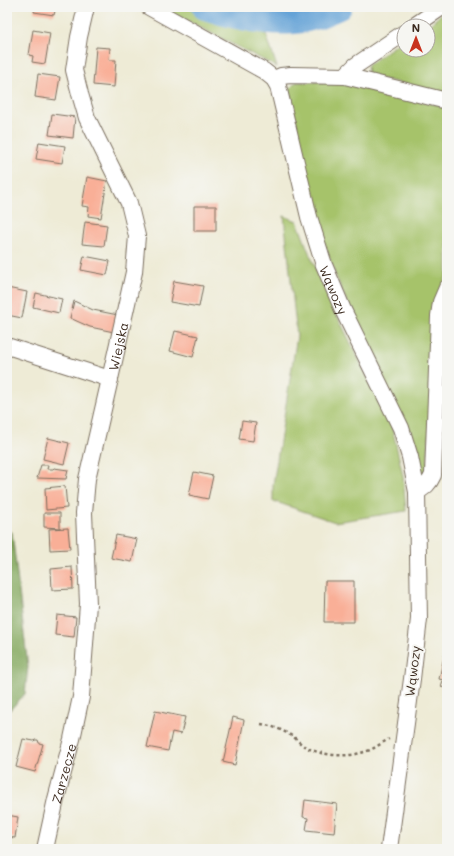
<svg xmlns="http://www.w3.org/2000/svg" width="454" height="856" font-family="Mali,sans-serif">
  <rect width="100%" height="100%" fill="#f6f6f2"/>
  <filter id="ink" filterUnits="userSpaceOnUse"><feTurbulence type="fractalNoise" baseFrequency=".025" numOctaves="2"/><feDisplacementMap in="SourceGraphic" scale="8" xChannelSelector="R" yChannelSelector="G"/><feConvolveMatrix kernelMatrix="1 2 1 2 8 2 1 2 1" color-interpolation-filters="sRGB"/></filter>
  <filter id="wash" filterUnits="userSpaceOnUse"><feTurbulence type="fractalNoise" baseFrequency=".012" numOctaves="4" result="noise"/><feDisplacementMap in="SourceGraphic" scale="16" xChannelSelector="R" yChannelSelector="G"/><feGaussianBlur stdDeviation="0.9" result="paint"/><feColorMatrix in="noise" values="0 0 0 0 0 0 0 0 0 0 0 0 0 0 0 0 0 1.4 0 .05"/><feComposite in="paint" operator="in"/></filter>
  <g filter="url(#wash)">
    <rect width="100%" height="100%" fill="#eeebd6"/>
    <path fill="#a6c36b" stroke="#707644" d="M 161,7 L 257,7 L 277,67 Z
      M 447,9 L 447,94 L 370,76 L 368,73 L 367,66 L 404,39 L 404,50 L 428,50 L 428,26 Z
      M 296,82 L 335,82 L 447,107 L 447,275 L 437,296 L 427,472 L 423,477 L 421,476 L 335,274 L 312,207 L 290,92 L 290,88 Z
      M 284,216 L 297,221 L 308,250 L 330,301 L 392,427 L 403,476 L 406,511 L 335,522 L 273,501 L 273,485 L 297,336 Z"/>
    <path fill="#84a95f" stroke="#606a3e" d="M 7,531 L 12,532 L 28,667 L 25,694 L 7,713 Z"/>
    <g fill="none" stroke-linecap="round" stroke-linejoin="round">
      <path stroke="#65a3d7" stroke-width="26" d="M 205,7 C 237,18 274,26 307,19 C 318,17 329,11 339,7"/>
    </g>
    <g id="blocks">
      <path fill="#f9af97" d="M 35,7 L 56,7 L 54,15 L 34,12 Z
        M 33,30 L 50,33 L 45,64 L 32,62 L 33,56 L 29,55 Z
        M 96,47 L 110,48 L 109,60 L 116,60 L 114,87 L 93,85 Z
        M 38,74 L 60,77 L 56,100 L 35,97 Z
        M 52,114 L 75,117 L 73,138 L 49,135 Z
        M 39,142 L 65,146 L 62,163 L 36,159 Z
        M 87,177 L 107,181 L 101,218 L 88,216 L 89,207 L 82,206 Z
        M 194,206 L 216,206 L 216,231 L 194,231 Z
        M 85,222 L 107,225 L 104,246 L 82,244 Z
        M 84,256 L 110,261 L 107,275 L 81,270 Z
        M 174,281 L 203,286 L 199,307 L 170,302 Z
        M 7,288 L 27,292 L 22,318 L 7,315 Z
        M 36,293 L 62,299 L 59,313 L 33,307 Z
        M 74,301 L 93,310 L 118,315 L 114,332 L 90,327 L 70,318 Z
        M 175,331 L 198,336 L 193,357 L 170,351 Z
        M 242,421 L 256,423 L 253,441 L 239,439 Z
        M 48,438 L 69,443 L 64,464 L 43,459 Z
        M 41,465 L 48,465 L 47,469 L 53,469 L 54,468 L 68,470 L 66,479 L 37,478 Z
        M 194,472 L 213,476 L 208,499 L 189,495 Z
        M 65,486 L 67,508 L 46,510 L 45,488 Z
        M 44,513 L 60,513 L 60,528 L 44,527 Z
        M 68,528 L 70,549 L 50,550 L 49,529 Z
        M 116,535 L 137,539 L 132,562 L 111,558 Z
        M 72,567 L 73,589 L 52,590 L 51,569 Z
        M 325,581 L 354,581 L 354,622 L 324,622 Z
        M 57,615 L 76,617 L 74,637 L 55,635 Z
        M 446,648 L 447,649 L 447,688 L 441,687 L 443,680 L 439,679 Z
        M 155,711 L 185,717 L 181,734 L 172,732 L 168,751 L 147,747 Z
        M 233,717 L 244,720 L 235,765 L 223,762 Z
        M 23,739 L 34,741 L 35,740 L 38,740 L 39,743 L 43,744 L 35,772 L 16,767 Z
        M 305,800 L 337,804 L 334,833 L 306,830 L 308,818 L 303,817 Z
        M 7,815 L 18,817 L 15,838 L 7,837 Z"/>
    </g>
  </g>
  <g filter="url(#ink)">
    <use href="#blocks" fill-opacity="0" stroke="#7a6e5e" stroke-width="1"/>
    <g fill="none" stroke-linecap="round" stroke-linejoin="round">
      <g stroke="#7a6e5e" stroke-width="18">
        <g id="minor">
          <path id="s1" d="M 149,7 L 264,71 L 274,79 L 278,86 L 309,217 L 324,265 L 343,310 L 401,428 L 410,457 L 417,492 L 419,619 L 412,679 L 389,849"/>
          <path d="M 414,26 L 442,7"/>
          <path d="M 345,76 L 355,66 L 404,33"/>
          <path d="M 274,79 L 281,76 L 291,75 L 345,76 L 447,101"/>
          <path d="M 7,346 L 110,379"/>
          <path d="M 417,492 C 425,487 429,484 433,475 L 439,316 L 441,302 L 447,288"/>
          <path id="s2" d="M 45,849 L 56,799 L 72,739 L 81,697 L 88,604 L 84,513 L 87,479 L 110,379 L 134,272 L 137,236 L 129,203 L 87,118 L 80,94 L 74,70 L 79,37 L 86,7"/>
        </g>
      </g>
      <path stroke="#7a6e5e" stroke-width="2.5" stroke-dasharray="3 3" stroke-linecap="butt" d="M 261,724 C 273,726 285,731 295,738 C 298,741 301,744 304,746 C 321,756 346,758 364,752 C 373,750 381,743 389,739"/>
      <use href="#minor" stroke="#fff" stroke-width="16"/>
    </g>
  </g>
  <g text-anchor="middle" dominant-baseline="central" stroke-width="4" stroke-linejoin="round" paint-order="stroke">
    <g font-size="13" fill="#3b2a1e" stroke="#f6f6f2">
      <text stroke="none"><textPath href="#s1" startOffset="364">Wąwozy</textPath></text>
      <text stroke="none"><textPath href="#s2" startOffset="511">Wiejska</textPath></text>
      <text transform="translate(412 671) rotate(-83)">Wąwozy</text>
      <text stroke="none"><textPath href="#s2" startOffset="78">Zarzecze</textPath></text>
    </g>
  </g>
  <rect width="454" height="856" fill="none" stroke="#f6f6f2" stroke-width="24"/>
  <g transform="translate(416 38)"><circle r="19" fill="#f6f6f2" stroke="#aba49d"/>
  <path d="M0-3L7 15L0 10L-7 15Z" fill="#c8321e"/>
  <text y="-6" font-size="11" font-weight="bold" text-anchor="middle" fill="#3b2a1e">N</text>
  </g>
</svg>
